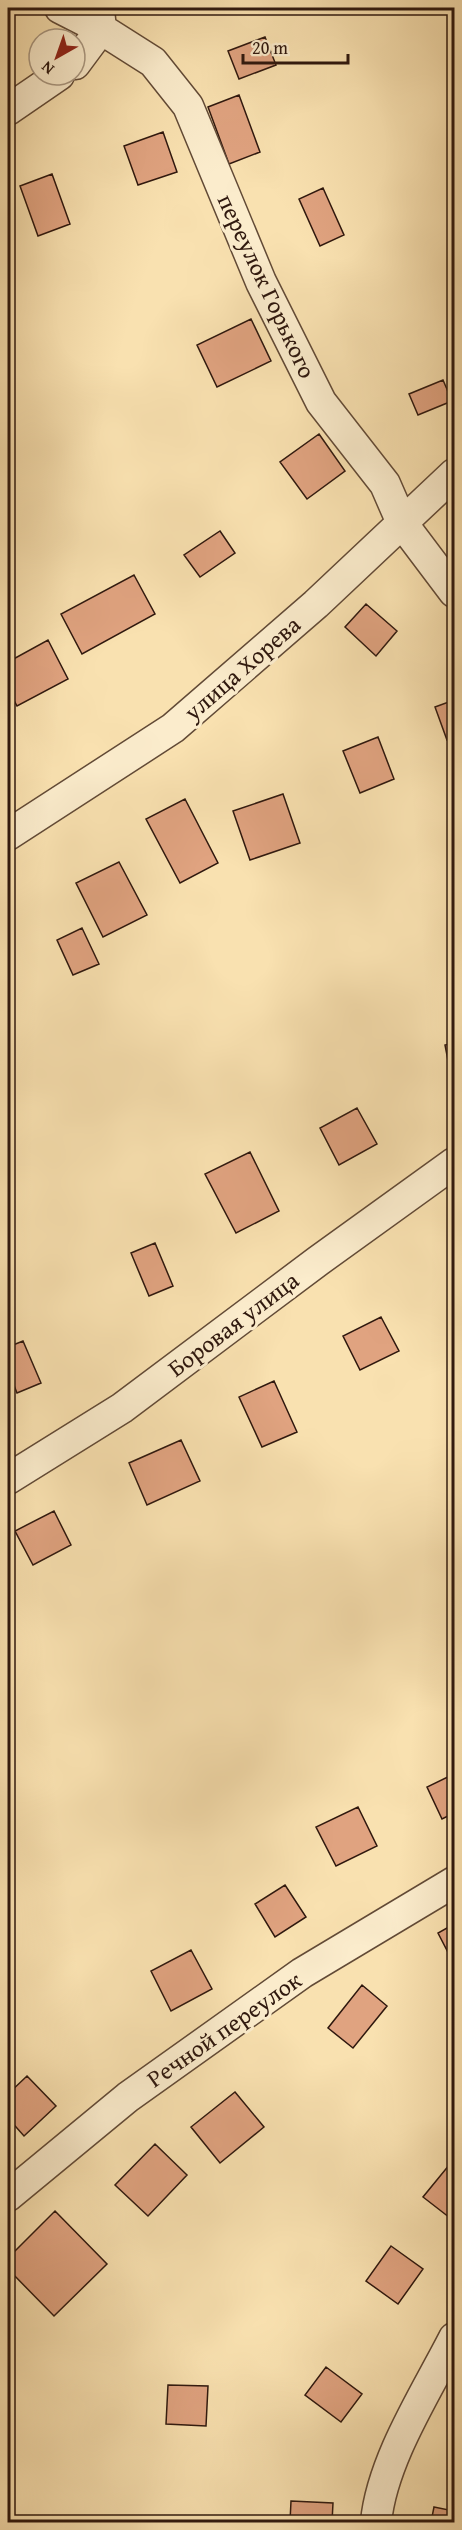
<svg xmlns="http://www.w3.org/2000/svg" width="462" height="2530" font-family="'Gentium Book Plus',serif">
  <rect width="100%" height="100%" fill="#f9e1b0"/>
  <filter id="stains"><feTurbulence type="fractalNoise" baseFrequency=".00333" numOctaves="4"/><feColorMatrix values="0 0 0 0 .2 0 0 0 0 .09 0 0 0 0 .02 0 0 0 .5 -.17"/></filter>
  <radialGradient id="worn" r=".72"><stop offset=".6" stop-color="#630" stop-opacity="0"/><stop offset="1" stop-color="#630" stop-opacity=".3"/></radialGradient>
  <path fill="#e0a380" stroke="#2f180e" stroke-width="1.5" d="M 265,37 L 276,65 L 239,79 L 228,51 Z
    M 239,95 L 260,152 L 229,164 L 208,107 Z
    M 163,132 L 177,172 L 138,185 L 124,146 Z
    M 52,174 L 70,224 L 38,236 L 20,186 Z
    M 323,188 L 344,235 L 320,246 L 299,199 Z
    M 251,319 L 271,361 L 217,387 L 197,345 Z
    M 443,380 L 452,401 L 418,415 L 409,394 Z
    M 319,434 L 345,471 L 307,499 L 280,462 Z
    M 220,531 L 235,553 L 200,577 L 184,555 Z
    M 134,575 L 155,614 L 82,654 L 61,614 Z
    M 366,604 L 397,631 L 376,656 L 345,627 Z
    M 48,640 L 68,679 L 17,706 L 8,689 L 8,662 Z
    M 454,700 L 454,738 L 447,740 L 435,707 Z
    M 378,737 L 394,779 L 360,793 L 343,751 Z
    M 283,794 L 300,843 L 250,860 L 233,811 Z
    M 185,799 L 218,863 L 180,883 L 146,819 Z
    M 119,862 L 147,915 L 103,937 L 76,883 Z
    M 82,928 L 99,964 L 73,975 L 57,940 Z
    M 454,1043 L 454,1081 L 452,1081 L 445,1045 Z
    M 357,1108 L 377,1144 L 339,1165 L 320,1128 Z
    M 250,1152 L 279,1211 L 236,1233 L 205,1174 Z
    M 155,1243 L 173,1286 L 149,1296 L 131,1253 Z
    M 381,1317 L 399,1351 L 360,1370 L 343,1336 Z
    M 23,1341 L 41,1383 L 17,1393 L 8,1370 L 8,1347 Z
    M 274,1381 L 297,1432 L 262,1447 L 239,1397 Z
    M 181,1440 L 200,1481 L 147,1505 L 129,1463 Z
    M 54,1511 L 71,1545 L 33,1565 L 15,1531 Z
    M 454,1774 L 454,1813 L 442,1819 L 427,1787 Z
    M 358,1807 L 377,1846 L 336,1866 L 316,1827 Z
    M 285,1885 L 306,1917 L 275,1937 L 255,1904 Z
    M 454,1924 L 454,1964 L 438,1933 Z
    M 191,1950 L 212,1989 L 171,2011 L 151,1971 Z
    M 362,1985 L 387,2006 L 353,2048 L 328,2028 Z
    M 27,2076 L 56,2106 L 24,2136 L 8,2118 L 8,2094 Z
    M 235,2092 L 264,2127 L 220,2163 L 191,2127 Z
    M 155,2144 L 187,2175 L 148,2216 L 115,2185 Z
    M 454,2159 L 454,2221 L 423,2197 Z
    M 55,2211 L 107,2264 L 54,2316 L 8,2269 L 8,2258 Z
    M 391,2246 L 423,2269 L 398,2304 L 366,2281 Z
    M 326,2367 L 362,2394 L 341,2422 L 305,2395 Z
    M 168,2385 L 208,2386 L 206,2426 L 166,2424 Z
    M 291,2501 L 333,2503 L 332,2522 L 290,2522 Z
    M 434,2507 L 454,2511 L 454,2522 L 431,2522 Z"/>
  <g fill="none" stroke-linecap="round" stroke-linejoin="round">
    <g stroke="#624a36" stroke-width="33">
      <path id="street" d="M 60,8 L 101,29 L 153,62 L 188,106 L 261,282 L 321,402 L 385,484 L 402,523 L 454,592
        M 75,64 L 101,29 L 99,10
        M 8,110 L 59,75
        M 8,835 L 173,728 L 316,604 L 454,474
        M 8,1479 L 122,1408 L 318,1261 L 454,1163
        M 8,2196 L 128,2097 L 302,1973 L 454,1882
        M 376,2522 C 382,2460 426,2393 454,2338"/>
    </g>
    <use href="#street" stroke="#fbeccc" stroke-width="30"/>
  </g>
  <g text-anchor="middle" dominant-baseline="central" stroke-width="6" stroke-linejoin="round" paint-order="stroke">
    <g font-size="24" fill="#2f180e" stroke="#fbeccc">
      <text transform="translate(267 286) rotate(65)">переулок Горького</text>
      <text transform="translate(242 668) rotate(-41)">улица Хорева</text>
      <text transform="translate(233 1324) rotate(-37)">Боровая улица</text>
      <text transform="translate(224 2029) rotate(-35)">Речной переулок</text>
    </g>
  </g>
  <rect width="462" height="2530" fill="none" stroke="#f9e1b0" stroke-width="30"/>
  <rect x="9" y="9" width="444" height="2512" fill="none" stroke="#2f180e" stroke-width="3"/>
  <rect x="15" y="15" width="432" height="2500" fill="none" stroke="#2f180e" stroke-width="1.5"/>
  <g transform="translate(57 57) rotate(220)"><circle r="28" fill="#fbeccc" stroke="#a99780" stroke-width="1.5"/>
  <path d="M0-4.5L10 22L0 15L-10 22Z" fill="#8f2418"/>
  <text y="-9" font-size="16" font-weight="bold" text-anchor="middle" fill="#2f180e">N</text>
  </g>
  <path d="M243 54v9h105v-9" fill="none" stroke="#2f180e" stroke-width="3"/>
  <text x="252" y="54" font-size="18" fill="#2f180e" stroke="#fbeccc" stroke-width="4.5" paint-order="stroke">20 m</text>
  <rect width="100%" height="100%" filter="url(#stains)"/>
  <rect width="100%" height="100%" fill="url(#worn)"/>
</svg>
